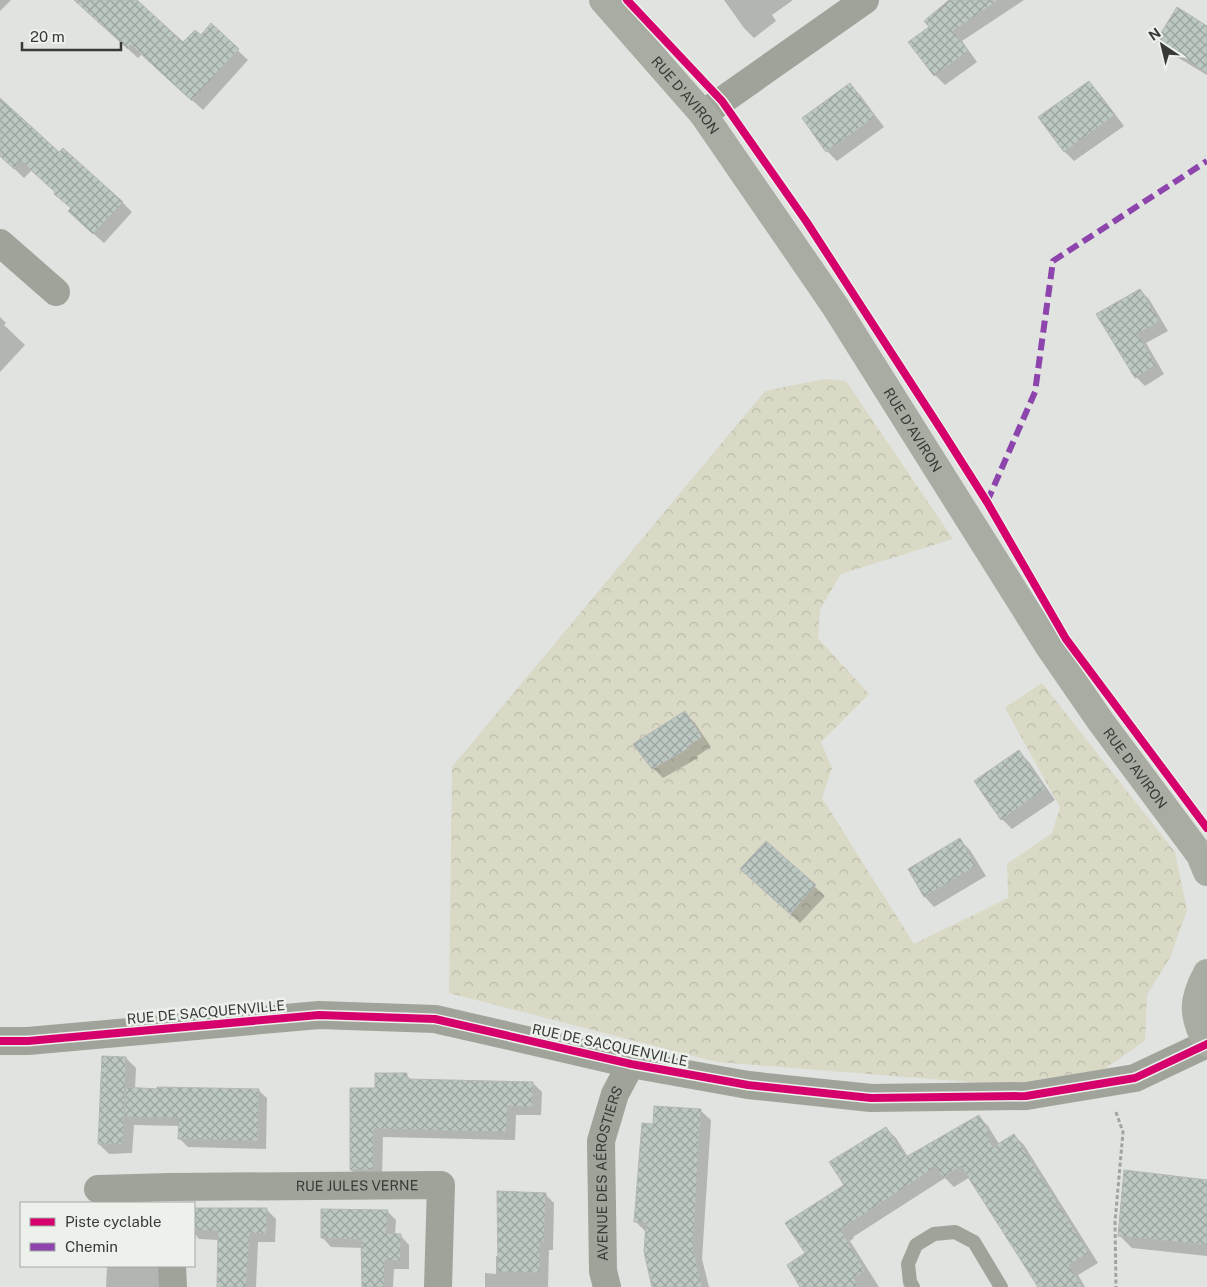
<svg xmlns="http://www.w3.org/2000/svg" width="1207" height="1287" font-family="'Public Sans',sans-serif">
  <defs>
    <pattern id="forest-crowns" width="20" height="18" patternUnits="userSpaceOnUse" patternTransform="scale(1.25)"><rect width="20" height="18" fill="#dad9c6"/><path d="M2 6a3 3 0 1 1 6 0M12 15a3 3 0 1 1 6 0" fill="none" stroke="#bcbbab"/></pattern>
    <pattern id="building-cross-hatch" width="8" height="8" patternUnits="userSpaceOnUse" patternTransform="scale(1.25)"><rect width="8" height="8" fill="#bcc8c2"/><path d="M0 0l8 8M0 8l8-8" fill="none" stroke="#9aa39f"/></pattern>
  </defs>
  <rect width="100%" height="100%" fill="#e0e3e0"/>
  <path fill="url(#forest-crowns)" d="M 824,379 L 846,381 L 953,539 L 841,574 L 820,609 L 818,638 L 869,694 L 821,742 L 832,768 L 822,798 L 914,944 L 1008,898 L 1007,864 L 1052,833 L 1060,807 L 1005,708 L 1042,683 L 1175,852 L 1187,910 L 1170,958 L 1147,995 L 1145,1041 L 1104,1069 L 1007,1085 L 717,1062 L 449,993 L 452,767 L 765,391 Z"/>
  <path fill="#0003" d="M 0,0 L 11,0 L 0,11 Z
    M 86,0 L 135,0 L 183,44 L 201,37 L 211,25 L 248,60 L 203,110 L 142,54 L 138,58 L 94,18 Z
    M 724,0 L 793,0 L 772,15 L 776,21 L 754,38 L 744,28 Z
    M 951,0 L 1024,0 L 962,41 L 977,62 L 945,85 L 935,75 L 931,27 Z
    M 1207,28 L 1207,75 L 1167,51 L 1158,41 Z
    M 1089,83 L 1099,93 L 1124,126 L 1074,161 L 1064,151 Z
    M 850,85 L 860,95 L 884,127 L 837,161 L 827,151 L 804,119 Z
    M 0,115 L 59,154 L 122,202 L 132,212 L 104,243 L 79,221 L 72,208 L 32,170 L 24,178 L 0,155 Z
    M 1140,290 L 1149,299 L 1168,331 L 1146,343 L 1164,374 L 1145,386 L 1136,377 Z
    M 0,317 L 6,323 L 4,325 L 25,345 L 0,372 Z
    M 685,713 L 695,723 L 711,747 L 697,756 L 698,758 L 663,778 L 653,768 Z
    M 1019,752 L 1029,762 L 1055,800 L 1012,829 L 1002,819 Z
    M 960,840 L 970,850 L 986,876 L 934,907 L 925,897 Z
    M 766,843 L 825,896 L 800,923 L 752,879 Z
    M 126,1058 L 136,1068 L 135,1089 L 258,1090 L 267,1098 L 266,1149 L 188,1147 L 179,1138 L 180,1126 L 134,1125 L 132,1153 L 109,1154 L 99,1144 Z
    M 406,1075 L 413,1081 L 533,1083 L 542,1092 L 541,1115 L 516,1115 L 515,1140 L 383,1137 L 382,1178 L 360,1178 L 351,1170 L 376,1089 Z
    M 700,1110 L 711,1120 L 702,1259 L 709,1287 L 654,1287 L 646,1232 L 636,1222 L 654,1125 Z
    M 978,1116 L 988,1126 L 999,1144 L 1014,1135 L 1024,1145 L 1098,1263 L 1078,1275 L 1085,1287 L 1036,1287 L 1039,1285 L 970,1177 L 954,1187 L 945,1178 L 853,1237 L 854,1238 L 850,1241 L 879,1287 L 802,1287 L 806,1254 L 846,1186 L 886,1128 L 896,1138 L 908,1157 Z
    M 1207,1181 L 1207,1256 L 1132,1248 L 1119,1235 Z
    M 545,1194 L 554,1203 L 553,1250 L 549,1250 L 548,1287 L 485,1287 L 485,1273 L 496,1274 L 496,1256 L 499,1256 Z
    M 194,1209 L 267,1210 L 276,1219 L 275,1242 L 258,1242 L 256,1287 L 218,1287 L 219,1240 L 199,1239 L 194,1233 Z
    M 387,1211 L 396,1220 L 395,1235 L 400,1235 L 409,1245 L 409,1269 L 394,1269 L 393,1287 L 363,1287 L 363,1248 L 331,1247 L 322,1237 Z
    M 107,1266 L 157,1266 L 163,1272 L 162,1287 L 106,1287 Z"/>
  <path fill="url(#building-cross-hatch)" stroke="#b5b7b5" d="M 74,0 L 137,0 L 183,42 L 195,30 L 201,35 L 211,23 L 239,49 L 192,101 L 131,45 L 128,49 Z
    M 949,0 L 999,0 L 953,31 L 968,51 L 934,76 L 908,42 L 929,27 L 924,21 Z
    M 1177,7 L 1207,26 L 1207,73 L 1156,41 Z
    M 1089,81 L 1115,115 L 1064,152 L 1038,117 Z
    M 850,83 L 875,117 L 826,152 L 802,118 Z
    M 0,98 L 59,152 L 63,148 L 123,202 L 93,234 L 68,211 L 71,208 L 54,194 L 55,192 L 21,161 L 14,169 L 0,156 Z
    M 1140,289 L 1160,321 L 1138,334 L 1156,365 L 1135,378 L 1096,314 Z
    M 685,711 L 702,737 L 688,746 L 689,748 L 652,769 L 633,744 Z
    M 1019,750 L 1045,789 L 1001,820 L 974,781 Z
    M 960,838 L 976,866 L 924,897 L 908,869 Z
    M 766,841 L 816,885 L 790,914 L 740,869 Z
    M 102,1056 L 126,1057 L 123,1144 L 98,1144 Z
    M 375,1073 L 407,1073 L 407,1079 L 533,1082 L 533,1107 L 508,1106 L 506,1132 L 374,1129 L 373,1170 L 350,1170 L 350,1088 L 375,1088 Z
    M 125,1087 L 157,1089 L 157,1087 L 259,1089 L 258,1141 L 178,1139 L 179,1118 L 124,1117 Z
    M 654,1106 L 701,1109 L 693,1248 L 702,1287 L 652,1287 L 644,1252 L 646,1223 L 634,1222 L 642,1123 L 653,1124 Z
    M 979,1115 L 990,1133 L 986,1135 L 993,1147 L 1014,1134 L 1089,1253 L 1069,1265 L 1082,1287 L 1038,1287 L 961,1166 L 943,1178 L 936,1167 L 844,1227 L 845,1228 L 841,1230 L 865,1271 L 854,1278 L 859,1287 L 800,1287 L 787,1265 L 805,1253 L 785,1223 L 844,1185 L 829,1162 L 886,1127 L 906,1157 Z
    M 1124,1170 L 1207,1180 L 1207,1245 L 1118,1236 Z
    M 497,1191 L 546,1193 L 544,1242 L 540,1242 L 540,1273 L 498,1272 Z
    M 194,1208 L 267,1208 L 266,1234 L 250,1233 L 246,1287 L 217,1287 L 218,1231 L 194,1230 Z
    M 321,1209 L 388,1210 L 386,1233 L 401,1234 L 400,1261 L 385,1260 L 384,1287 L 362,1287 L 361,1240 L 321,1238 Z"/>
  <g fill="none" stroke-linecap="round" stroke-linejoin="round">
    <path stroke="#a2a59e" stroke-width="3" stroke-dasharray="4 2.5" stroke-linecap="butt" d="M 1116,1112 L 1123,1132 L 1115,1222 L 1116,1287"/>
    <path stroke="#9fa399" stroke-width="14" d="M 913,1287 L 910,1282 L 908,1264 L 916,1245 L 934,1234 L 955,1232 L 974,1242 L 1001,1287"/>
    <g stroke="#9fa399" stroke-width="28">
      <path d="M 703,114 L 865,0"/>
      <path d="M 0,243 L 56,292"/>
      <path d="M 0,1041 L 28,1041 L 319,1015 L 435,1019 L 631,1064 L 748,1085 L 871,1098 L 1026,1096 L 1135,1078 L 1207,1044"/>
      <path id="s1" d="M 98,1189 L 170,1187 L 441,1185 L 438,1287"/>
      <path d="M 172,1266 L 173,1287"/>
      <path id="s2" d="M 607,1287 L 603,1271 L 601,1141 L 615,1094 L 631,1064"/>
    </g>
    <g stroke="#a9aca2" stroke-width="28">
      <path id="s3" d="M 603,0 L 703,114 L 835,306 L 1048,645 L 1101,722 L 1200,855 L 1207,872"/>
      <path d="M 1207,973 C 1192,1000 1192,1016 1207,1043"/>
    </g>
    <path stroke="#8e44ad" stroke-width="6" stroke-dasharray="12 6" stroke-linecap="butt" d="M 987,502 L 1035,392 L 1053,261 L 1207,161"/>
    <g stroke="#ecf1ec" stroke-width="11">
      <path id="cycleway" d="M 627,0 L 722,101 L 806,221 L 942,431 L 987,502 L 1066,639 L 1207,828
        M 0,1041 L 28,1041 L 319,1015 L 435,1019 L 631,1064 L 748,1085 L 871,1098 L 1026,1096 L 1135,1078 L 1207,1044"/>
    </g>
    <use href="#cycleway" stroke="#d6006c" stroke-width="8"/>
  </g>
  <g text-anchor="middle" dominant-baseline="central" stroke-width="5" stroke-linejoin="round" paint-order="stroke">
    <g font-size="14" fill="#383a38" stroke="#ecf1ec">
      <text stroke="none"><textPath href="#s3" startOffset="126">RUE D'AVIRON</textPath></text>
      <text stroke="none"><textPath href="#s3" startOffset="531">RUE D'AVIRON</textPath></text>
      <text stroke="none"><textPath href="#s3" startOffset="936">RUE D'AVIRON</textPath></text>
      <text transform="translate(206 1012) rotate(-5)">RUE DE SACQUENVILLE</text>
      <text transform="translate(610 1045) rotate(12)">RUE DE SACQUENVILLE</text>
      <text stroke="none"><textPath href="#s2" startOffset="115">AVENUE DES AÉROSTIERS</textPath></text>
      <text stroke="none"><textPath href="#s1" startOffset="259">RUE JULES VERNE</textPath></text>
    </g>
  </g>
  <rect x="20" y="1202" width="175" height="65" fill="#ecf1ec" stroke="#a4a8a4"/>
  <rect x="30" y="1218" width="25" height="8" fill="#d6006c" stroke="#a4a8a4"/>
  <text x="65" y="1227" font-size="15" fill="#383a38">Piste cyclable</text>
  <rect x="30" y="1243" width="25" height="8" fill="#8e44ad" stroke="#a4a8a4"/>
  <text x="65" y="1252" font-size="15" fill="#383a38">Chemin</text>
  <g transform="translate(1162 45) rotate(325)" stroke="#ecf1ec" stroke-width="4" paint-order="stroke">
  <path d="M0-4L9 19L0 12L-9 19Z" fill="#383a38"/>
  <text y="-8" font-size="14" font-weight="bold" text-anchor="middle" fill="#383a38">N</text>
  </g>
  <path d="M22 42v8h99v-8" fill="none" stroke="#383a38" stroke-width="2.5"/>
  <text x="30" y="42" font-size="15" fill="#383a38" stroke="#ecf1ec" stroke-width="4" paint-order="stroke">20 m</text>
</svg>
